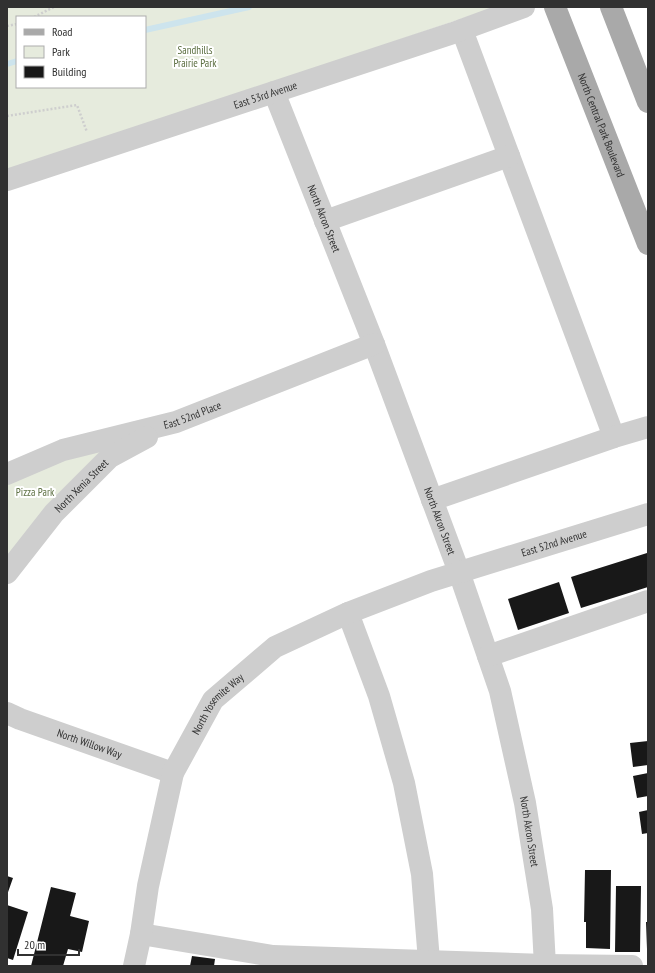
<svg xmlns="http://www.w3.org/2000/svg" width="655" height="973" font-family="'PT Sans Narrow',sans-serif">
  <rect width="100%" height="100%" fill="#fff"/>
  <path fill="#e6ebdd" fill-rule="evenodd" d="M 7,7 L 496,7 L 7,172 ZM 17,17 L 145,17 L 145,87 L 17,87 Z
    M 176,422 L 110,457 L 7,573 L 7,474 Z"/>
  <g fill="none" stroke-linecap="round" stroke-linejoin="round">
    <path stroke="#cde4ed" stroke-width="6" d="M 145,30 L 249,7
      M 7,64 L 17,61"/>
  </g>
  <path fill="#181818" d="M 647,553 L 648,587 L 581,608 L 571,577 Z
    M 559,582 L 569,613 L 518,630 L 508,599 Z
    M 648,741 L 648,765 L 633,767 L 630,743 Z
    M 648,773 L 648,796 L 637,798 L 633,776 Z
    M 648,810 L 648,833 L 642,834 L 639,812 Z
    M 585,870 L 611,870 L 610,949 L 586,948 L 586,922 L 584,922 Z
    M 7,876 L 13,878 L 7,895 Z
    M 616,886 L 641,886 L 640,952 L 615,952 Z
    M 51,887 L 76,893 L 70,916 L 89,921 L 82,952 L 68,949 L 63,966 L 31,966 Z
    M 7,905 L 28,912 L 13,960 L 7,958 Z
    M 646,922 L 648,922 L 648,949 L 647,949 Z
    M 192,956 L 215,959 L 214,966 L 190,966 Z"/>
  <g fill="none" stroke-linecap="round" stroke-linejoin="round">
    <path stroke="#cecece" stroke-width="2.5" stroke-dasharray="2 2" stroke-linecap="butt" d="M 34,17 L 54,7
      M 7,26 L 17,24
      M 7,116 L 77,105 L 87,132"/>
    <g stroke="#cecece" stroke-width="22">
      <path d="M 462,30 L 614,437"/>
      <path id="s1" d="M 274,92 L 374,344 L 459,572 L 500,691 L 525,803 L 542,909 L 545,966"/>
      <path id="s2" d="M 7,180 L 453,33 L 524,7"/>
      <path d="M 325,221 L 509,156"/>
      <path id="s3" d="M 7,474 L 63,450 L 176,422 L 374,344"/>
      <path d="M 432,500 L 614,437 L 648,427"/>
      <path id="s4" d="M 7,573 L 54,513 L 110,457 L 147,437"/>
      <path d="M 348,613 L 379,696 L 404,783 L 422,874 L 429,961"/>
      <path d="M 488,656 L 648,601"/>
      <path id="s5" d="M 7,713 L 20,719 L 173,773"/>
      <path d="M 141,934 L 273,956 L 545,965 L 632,966"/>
      <path id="s6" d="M 134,966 L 141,934 L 148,886 L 173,773 L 213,700 L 275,647 L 348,613 L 431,581 L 648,514"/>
    </g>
    <g stroke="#a9a9a9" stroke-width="22">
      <path id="s7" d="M 555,7 L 648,244"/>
      <path d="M 611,7 L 648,102"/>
    </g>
  </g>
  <g text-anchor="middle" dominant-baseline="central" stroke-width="4" stroke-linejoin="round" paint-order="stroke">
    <g font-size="11" fill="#5a6d3f" stroke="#fff">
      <text x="195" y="50">Sandhills<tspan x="195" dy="13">Prairie Park</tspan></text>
      <text x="35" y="492">Pizza Park</text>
    </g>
    <g font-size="11" fill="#313131" stroke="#fff">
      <text stroke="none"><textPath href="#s2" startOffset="272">East 53rd Avenue</textPath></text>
      <text stroke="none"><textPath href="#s7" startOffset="127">North Central Park Boulevard</textPath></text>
      <text stroke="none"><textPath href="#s1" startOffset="136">North Akron Street</textPath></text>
      <text stroke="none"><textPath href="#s3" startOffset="195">East 52nd Place</textPath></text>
      <text stroke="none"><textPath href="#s4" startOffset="115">North Xenia Street</textPath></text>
      <text stroke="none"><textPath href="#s1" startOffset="460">North Akron Street</textPath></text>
      <text stroke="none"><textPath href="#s6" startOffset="660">East 52nd Avenue</textPath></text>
      <text stroke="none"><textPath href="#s6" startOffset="280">North Yosemite Way</textPath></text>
      <text stroke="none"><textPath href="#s5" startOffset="88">North Willow Way</textPath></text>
      <text stroke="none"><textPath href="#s1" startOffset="784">North Akron Street</textPath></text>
    </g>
  </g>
  <rect width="655" height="973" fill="none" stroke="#313131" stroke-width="16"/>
  <rect x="16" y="16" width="130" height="72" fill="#ffffff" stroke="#adadad"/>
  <rect x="24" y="29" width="20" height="6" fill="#a9a9a9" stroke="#adadad"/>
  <text x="52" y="36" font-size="12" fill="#313131">Road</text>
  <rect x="24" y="46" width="20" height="12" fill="#e6ebdd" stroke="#adadad"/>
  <text x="52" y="56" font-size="12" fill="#313131">Park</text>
  <rect x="24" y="66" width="20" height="12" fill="#181818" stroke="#adadad"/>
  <text x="52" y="76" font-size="12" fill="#313131">Building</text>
  <path d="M18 949v6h61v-6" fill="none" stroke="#313131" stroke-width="2"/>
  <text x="24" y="949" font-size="12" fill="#313131" stroke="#ffffff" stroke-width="3" paint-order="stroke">20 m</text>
</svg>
